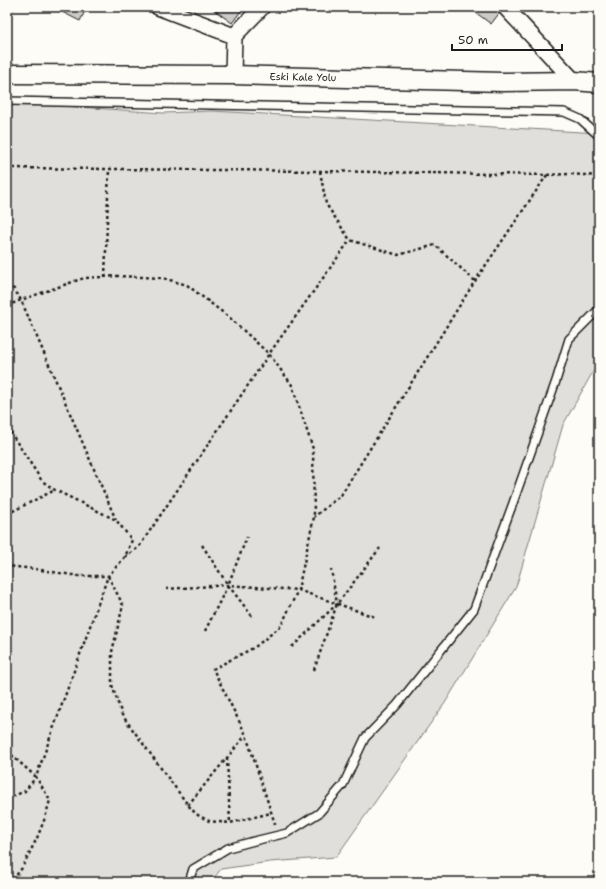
<svg xmlns="http://www.w3.org/2000/svg" width="606" height="889" font-family="'Shantell Sans',sans-serif">
  <rect width="100%" height="100%" fill="#fdfcf7"/>
  <filter id="ink" filterUnits="userSpaceOnUse"><feTurbulence type="fractalNoise" baseFrequency=".025" numOctaves="2"/><feDisplacementMap in="SourceGraphic" scale="8" xChannelSelector="R" yChannelSelector="G"/><feConvolveMatrix kernelMatrix="1 2 1 2 8 2 1 2 1" color-interpolation-filters="sRGB"/></filter>
  <g filter="url(#ink)">
    <path fill="#e0dfdb" stroke="#7e7e7c" d="M 7,102 L 164,113 L 212,111 L 599,133 L 599,361 L 563,425 L 516,587 L 445,703 L 336,857 L 270,862 L 221,869 L 211,882 L 7,882 Z"/>
    <path fill="#cccbc8" stroke="#1c1c1c" d="M 7,7 L 14,7 L 7,22 Z
      M 57,7 L 87,7 L 80,21 L 56,9 Z
      M 210,7 L 244,7 L 232,23 Z
      M 473,7 L 504,7 L 491,24 L 471,9 Z"/>
    <g fill="none" stroke-linecap="round" stroke-linejoin="round">
      <g stroke="#1c1c1c" stroke-width="10">
        <path id="service" d="M 7,101 L 564,112 L 580,119 L 599,136
          M 189,882 L 193,869 L 228,848 L 254,841 L 287,833 L 319,813 L 343,785 L 365,738 L 397,705 L 474,609 L 513,503 L 556,381 L 569,339 L 599,309"/>
      </g>
      <g stroke="#1c1c1c" stroke-width="18">
        <path id="minor" d="M 158,7 L 234,36
          M 505,7 L 574,81
          M 233,75 L 234,36 L 262,7"/>
      </g>
      <g stroke="#1c1c1c" stroke-width="21">
        <path id="tertiary" d="M 7,74 L 233,75 L 503,82 L 574,81 L 599,83"/>
      </g>
      <path stroke="#1c1c1c" stroke-width="2.5" stroke-dasharray="3 3" stroke-linecap="butt" d="M 7,168 L 320,171 L 547,175 L 475,281 L 341,495 L 314,517
        M 320,171 L 326,204 L 350,240 L 398,255 L 435,245 L 475,281
        M 547,175 L 570,174 L 599,176
        M 105,277 L 109,169
        M 7,285 L 14,289 L 21,300 L 116,520
        M 7,306 L 21,300 L 84,278 L 118,276 L 163,278 L 187,285 L 230,318 L 269,354 L 292,385 L 313,449 L 314,517 L 298,590 L 281,626 L 255,647 L 213,669 L 246,735 L 276,827
        M 7,427 L 42,481 L 55,490 L 116,520 L 132,540 L 125,557 L 108,576 L 78,576 L 35,569 L 7,566
        M 7,514 L 55,490
        M 202,545 L 228,585 L 252,616
        M 125,557 L 139,547 L 269,354 L 350,240
        M 108,576 L 123,605 L 112,652 L 112,685 L 122,715 L 188,805 L 196,814 L 209,821 L 230,823 L 271,813
        M 166,589 L 228,585 L 298,590 L 375,617
        M 205,631 L 228,585 L 247,537
        M 292,647 L 337,604 L 331,569
        M 314,670 L 337,604 L 380,548
        M 7,751 L 36,777 L 108,576
        M 227,758 L 230,823
        M 7,799 L 25,791 L 36,777 L 50,800 L 45,818 L 37,838 L 22,868 L 11,882
        M 188,805 L 245,736"/>
      <use href="#service" stroke="#fdfcf7" stroke-width="7"/>
      <use href="#minor" stroke="#fdfcf7" stroke-width="15"/>
      <use href="#tertiary" stroke="#fdfcf7" stroke-width="18"/>
    </g>
  </g>
  <g text-anchor="middle" dominant-baseline="central" stroke-width="3" stroke-linejoin="round" paint-order="stroke">
    <g font-size="10" fill="#1c1c1c" stroke="#fdfcf7">
      <text transform="translate(303 77) rotate(1)">Eski Kale Yolu</text>
    </g>
  </g>
  <rect width="606" height="889" fill="none" stroke="#fdfcf7" stroke-width="24"/>
  <rect x="12" y="12" width="582" height="865" fill="none" stroke="#1c1c1c" stroke-width="1.5" filter="url(#ink)"/>
  <path d="M452 44v6h110v-6" fill="none" stroke="#1c1c1c" stroke-width="2"/>
  <text x="458" y="44" font-size="12" fill="#1c1c1c" stroke="#fdfcf7" stroke-width="3" paint-order="stroke">50 m</text>
</svg>
